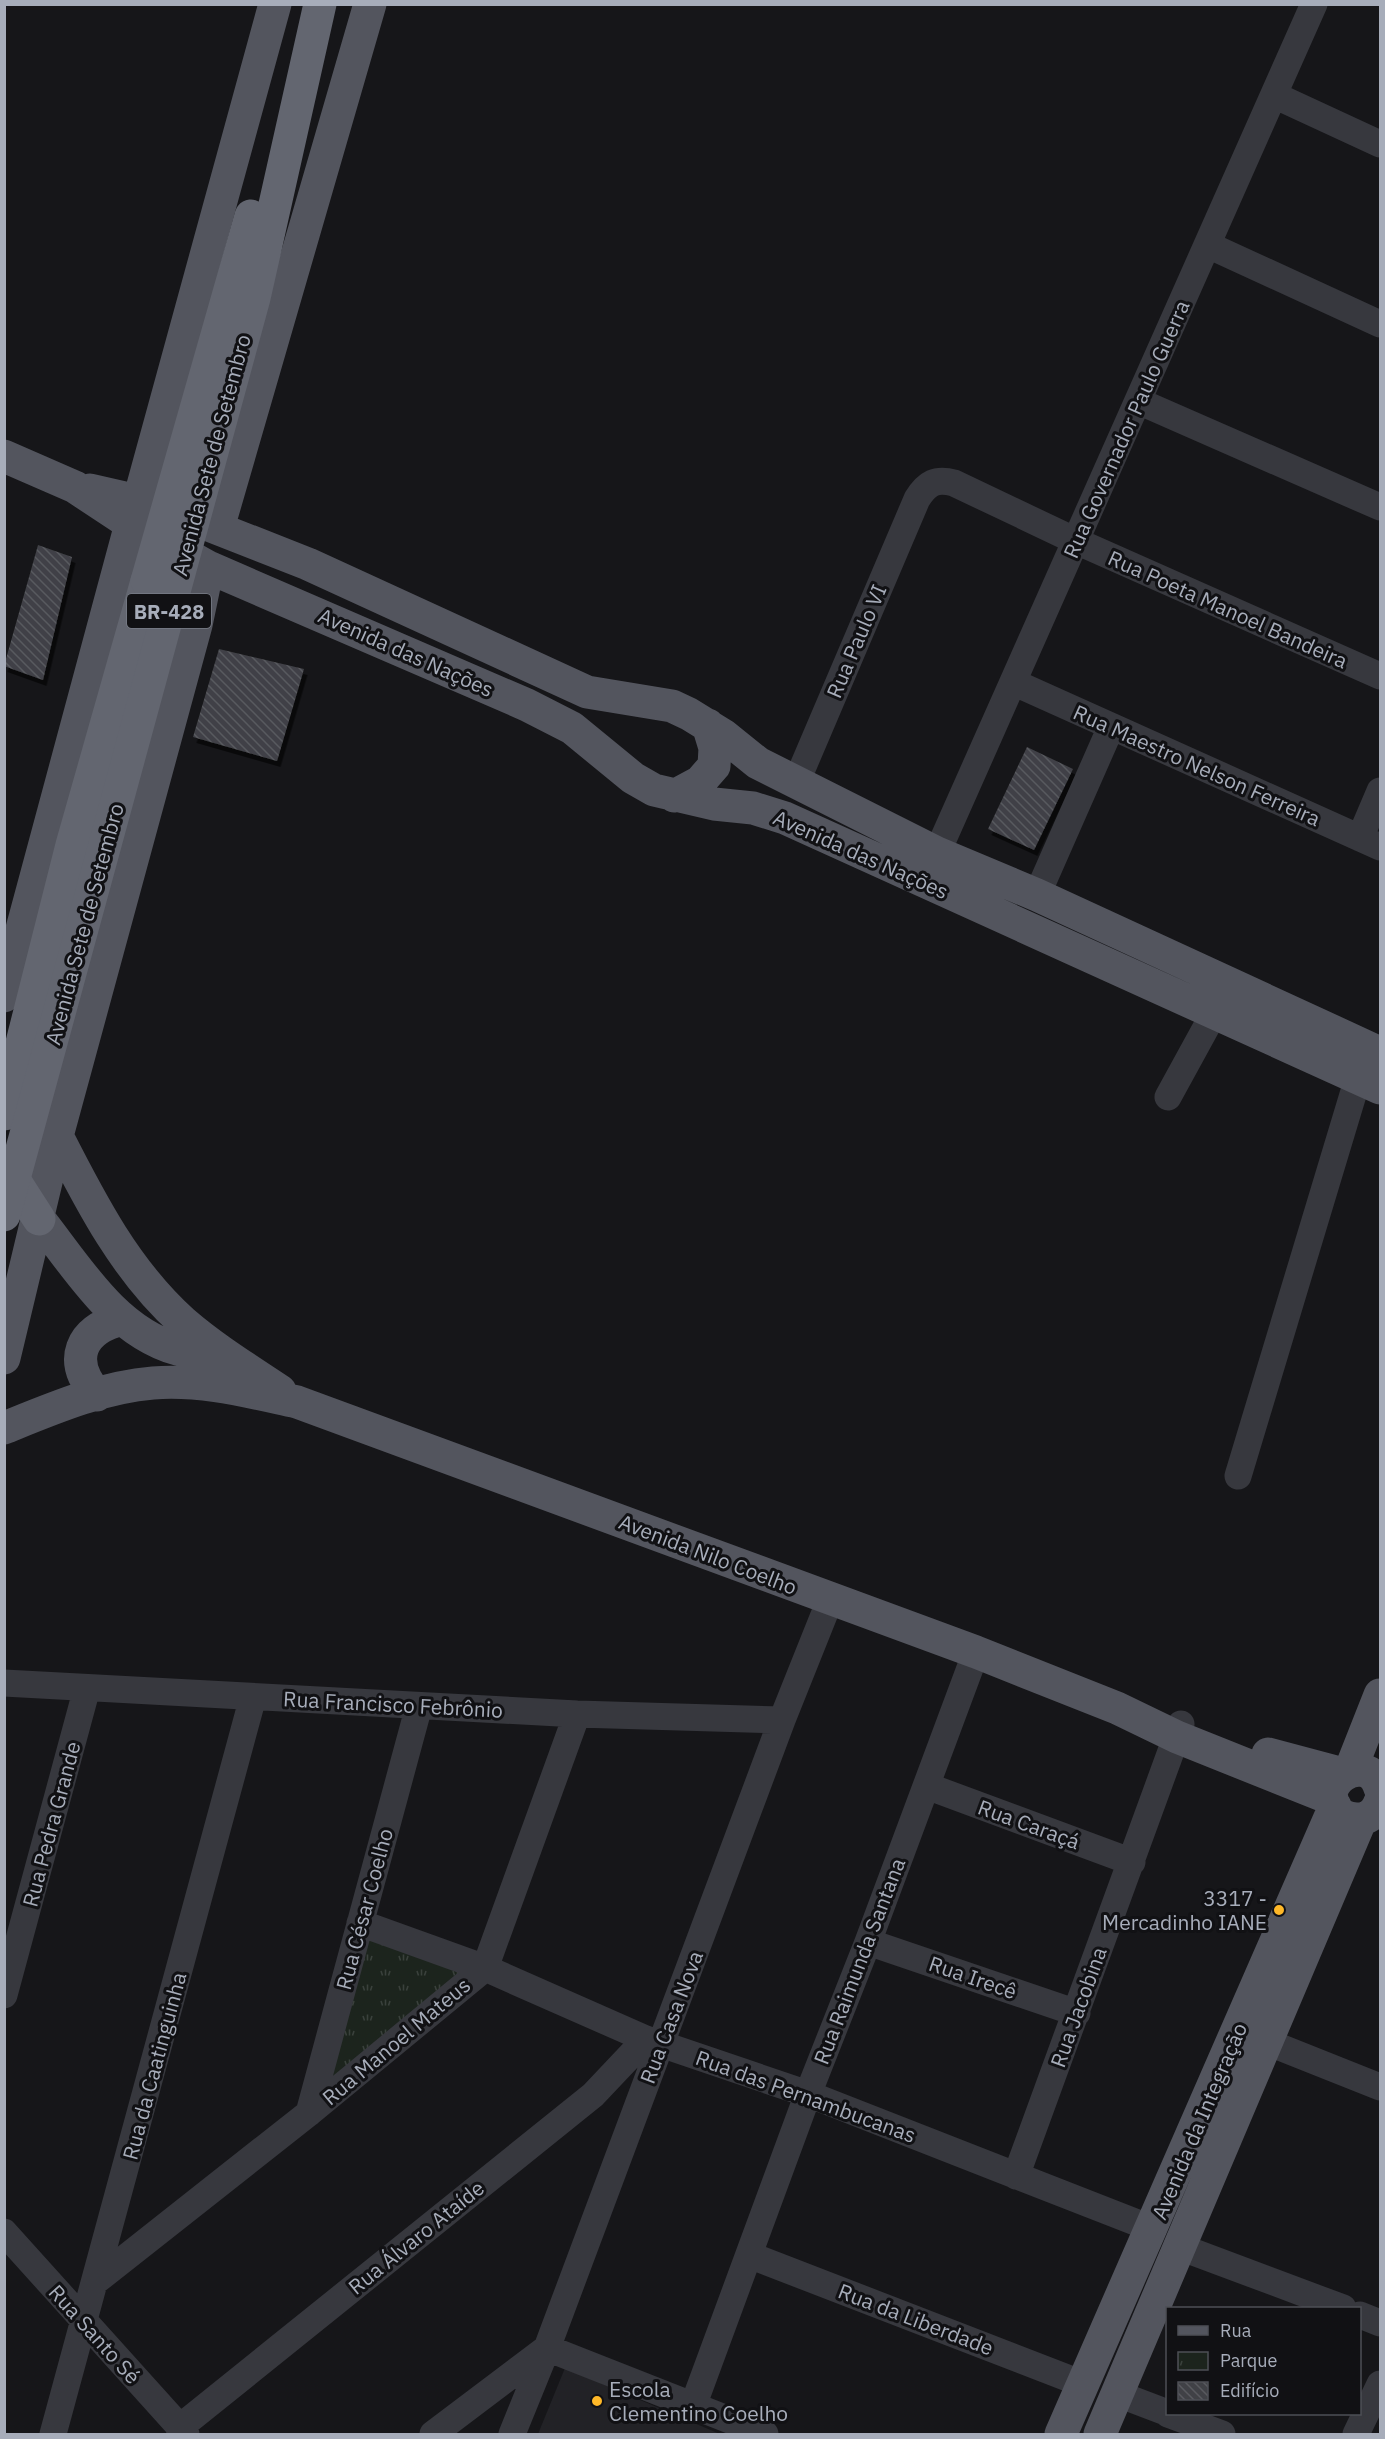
<svg xmlns="http://www.w3.org/2000/svg" width="1385" height="2439" font-family="'IBM Plex Sans',sans-serif">
  <defs>
    <pattern id="park-tufts" width="24" height="20" patternUnits="userSpaceOnUse" patternTransform="scale(1.5)"><rect width="24" height="20" fill="#1c241d"/><path d="M3 7l-1-3M5 7V3M7 7l1-3M15 17l-1-3M17 17v-4M19 17l1-3" fill="none" stroke="#3a413c"/></pattern>
    <pattern id="building-back-hatch" width="6" height="6" patternUnits="userSpaceOnUse" patternTransform="scale(1.5)"><rect width="6" height="6" fill="#404146"/><path d="M-1 5l2 2M0 0l6 6M5-1l2 2" fill="none" stroke="#595a5f"/></pattern>
    <filter id="shadow"><feDropShadow dx="3.5" dy="6" stdDeviation="0" flood-color="#0009"/></filter>
  </defs>
  <rect width="100%" height="100%" fill="#161619"/>
  <path fill="#222226" d="M 565,2368 L 720,2434 L 538,2434 Z"/>
  <path fill="url(#park-tufts)" d="M 368,1937 L 477,1969 L 319,2100 Z"/>
  <path fill="url(#building-back-hatch)" filter="url(#shadow)" d="M 38,545 L 72,557 L 43,680 L 4,666 Z
    M 219,649 L 304,669 L 277,761 L 193,737 Z
    M 1027,747 L 1073,769 L 1034,850 L 988,829 Z"/>
  <g fill="none" stroke-linecap="round" stroke-linejoin="round">
    <path stroke="#37383e" stroke-width="27" d="M 1274,95 L 1380,144
      M 1208,245 L 1380,324
      M 1138,401 L 1380,507
      M 1013,682 L 1380,847
      M 796,783 L 917,499 C 927,483 936,478 954,483 L 1076,541 L 1380,676
      M 1360,838 L 1380,791
      M 937,853 L 1314,4
      M 1037,895 L 1111,727
      M 1168,1097 L 1214,1013 L 1217,993
      M 1238,1476 L 1358,1078 L 1359,1057
      M 4,1683 L 577,1714 L 782,1720
      M 927,1786 L 1132,1862
      M 360,1923 L 485,1968 L 646,2039 L 808,2094 L 1153,2229
      M 868,1942 L 1077,2013
      M 4,1995 L 87,1688
      M 1267,2042 L 1380,2087
      M 309,2113 L 419,1706
      M 1016,2176 L 1181,1724
      M 4,2232 L 186,2434
      M 1180,2247 L 1343,2308
      M 749,2255 L 1083,2384
      M 96,2281 L 309,2113 L 485,1968 L 577,1714
      M 1360,2315 L 1380,2323
      M 1118,2394 L 1168,2413
      M 693,2406 L 808,2094 L 868,1942 L 976,1652
      M 1168,2414 L 1222,2434
      M 179,2428 L 593,2095 L 646,2039
      M 53,2434 L 253,1697
      M 433,2434 L 547,2348 L 765,2434
      M 512,2434 L 547,2348 L 782,1720 L 830,1600
      M 1356,2434 L 1380,2384"/>
    <path stroke="#53555e" stroke-width="33" d="M 4,456 L 75,487 L 131,524 L 208,567 L 527,705 L 572,728 L 633,778 L 654,790 L 714,804 L 753,808 L 785,818 L 1380,1088
      M 90,490 L 160,506 L 308,564 L 587,692 L 672,706 L 689,714 L 723,735 L 758,763 L 937,853 L 1037,895 L 1380,1053
      M 139,500 L 275,4
      M 218,528 L 370,4
      M 674,796 L 700,782 L 714,766 L 715,748 L 708,725
      M 4,996 L 131,524
      M 57,1136 C 91,1203 126,1271 183,1322 C 213,1348 247,1369 280,1391
      M 39,1219 C 77,1267 114,1331 177,1349 C 193,1353 210,1355 226,1358
      M 4,1358 L 57,1136 L 196,625 L 208,567
      M 97,1395 C 67,1360 80,1330 122,1319
      M 4,1428 C 51,1409 102,1387 153,1383 C 201,1379 250,1392 297,1402 L 976,1652 L 1117,1708 L 1177,1737 L 1332,1799
      M 1268,1754 L 1343,1774
      M 1350,1771 L 1380,1695
      M 1380,1788 C 1367,1746 1307,1788 1342,1815 C 1349,1819 1357,1820 1365,1818 C 1373,1815 1377,1810 1380,1802
      M 1061,2434 L 1335,1806
      M 1100,2434 L 1361,1819"/>
    <path stroke="#636670" stroke-width="33" d="M 4,1114 L 72,845 L 147,581
      M 14,1180 L 39,1219"/>
    <path stroke="#636670" stroke-width="33" d="M 147,581 L 251,216
      M 4,1215 L 254,298 L 320,4"/>
  </g>
  <g fill="#ffb828" stroke="#111114" stroke-width="2">
    <circle cx="1279" cy="1910" r="6"/>
    <circle cx="597" cy="2401" r="6"/>
  </g>
  <g text-anchor="middle" dominant-baseline="central" stroke-width="6" stroke-linejoin="round" paint-order="stroke">
    <rect fill="#111114" stroke="#7a7e88" stroke-width="1.5" x="127" y="594" width="84" height="34" rx="4.5"/>
    <g font-size="20" font-weight="bold" fill="#a7adba">
      <text x="169" y="611">BR-428</text>
    </g>
    <g font-size="21" fill="#a7adba" stroke="#111114">
      <text transform="translate(1126 429) rotate(-66)">Rua Governador Paulo Guerra</text>
      <text transform="translate(211 455) rotate(-75)">Avenida Sete de Setembro</text>
      <text transform="translate(1228 609) rotate(24)">Rua Poeta Manoel Bandeira</text>
      <text transform="translate(856 641) rotate(-67)">Rua Paulo VI</text>
      <text transform="translate(406 652) rotate(24)">Avenida das Nações</text>
      <text transform="translate(1197 765) rotate(24)">Rua Maestro Nelson Ferreira</text>
      <text transform="translate(861 854) rotate(24)">Avenida das Nações</text>
      <text transform="translate(84 924) rotate(-75)">Avenida Sete de Setembro</text>
      <text transform="translate(708 1554) rotate(21)">Avenida Nilo Coelho</text>
      <text transform="translate(393 1704) rotate(3)">Rua Francisco Febrônio</text>
      <text transform="translate(51 1824) rotate(-75)">Rua Pedra Grande</text>
      <text transform="translate(1029 1824) rotate(20)">Rua Caraçá</text>
      <text transform="translate(364 1909) rotate(-75)">Rua César Coelho</text>
      <text transform="translate(859 1961) rotate(-69)">Rua Raimunda Santana</text>
      <text transform="translate(973 1977) rotate(19)">Rua Irecê</text>
      <text transform="translate(1078 2007) rotate(-70)">Rua Jacobina</text>
      <text transform="translate(671 2017) rotate(-69)">Rua Casa Nova</text>
      <text transform="translate(396 2041) rotate(-40)">Rua Manoel Mateus</text>
      <text transform="translate(154 2066) rotate(-75)">Rua da Caatinguinha</text>
      <text transform="translate(806 2096) rotate(20)">Rua das Pernambucanas</text>
      <text transform="translate(1199 2121) rotate(-67)">Avenida da Integração</text>
      <text transform="translate(416 2237) rotate(-39)">Rua Álvaro Ataíde</text>
      <text transform="translate(916 2319) rotate(21)">Rua da Liberdade</text>
      <text transform="translate(95 2334) rotate(48)">Rua Santo Sé</text>
    </g>
    <g font-size="21" fill="#a7adba" stroke="#111114" text-anchor="end">
      <text x="1267" y="1898">3317 -<tspan x="1267" dy="24">Mercadinho IANE</tspan></text>
      <text x="609" y="2389" text-anchor="start">Escola<tspan x="609" dy="24">Clementino Coelho</tspan></text>
    </g>
  </g>
  <rect width="1385" height="2439" fill="none" stroke="#a7adba" stroke-width="12"/>
  <rect x="1166" y="2307" width="195" height="108" fill="#111114" stroke="#4d4f56" stroke-width="1.5"/>
  <rect x="1178" y="2326" width="30" height="9" fill="#53555e" stroke="#4d4f56" stroke-width="1.5"/>
  <text x="1220" y="2337" font-size="18" fill="#a7adba">Rua</text>
  <rect x="1178" y="2352" width="30" height="18" fill="url(#park-tufts)" stroke="#4d4f56" stroke-width="1.5"/>
  <text x="1220" y="2367" font-size="18" fill="#a7adba">Parque</text>
  <rect x="1178" y="2382" width="30" height="18" fill="url(#building-back-hatch)" stroke="#4d4f56" stroke-width="1.5"/>
  <text x="1220" y="2397" font-size="18" fill="#a7adba">Edifício</text>
</svg>
